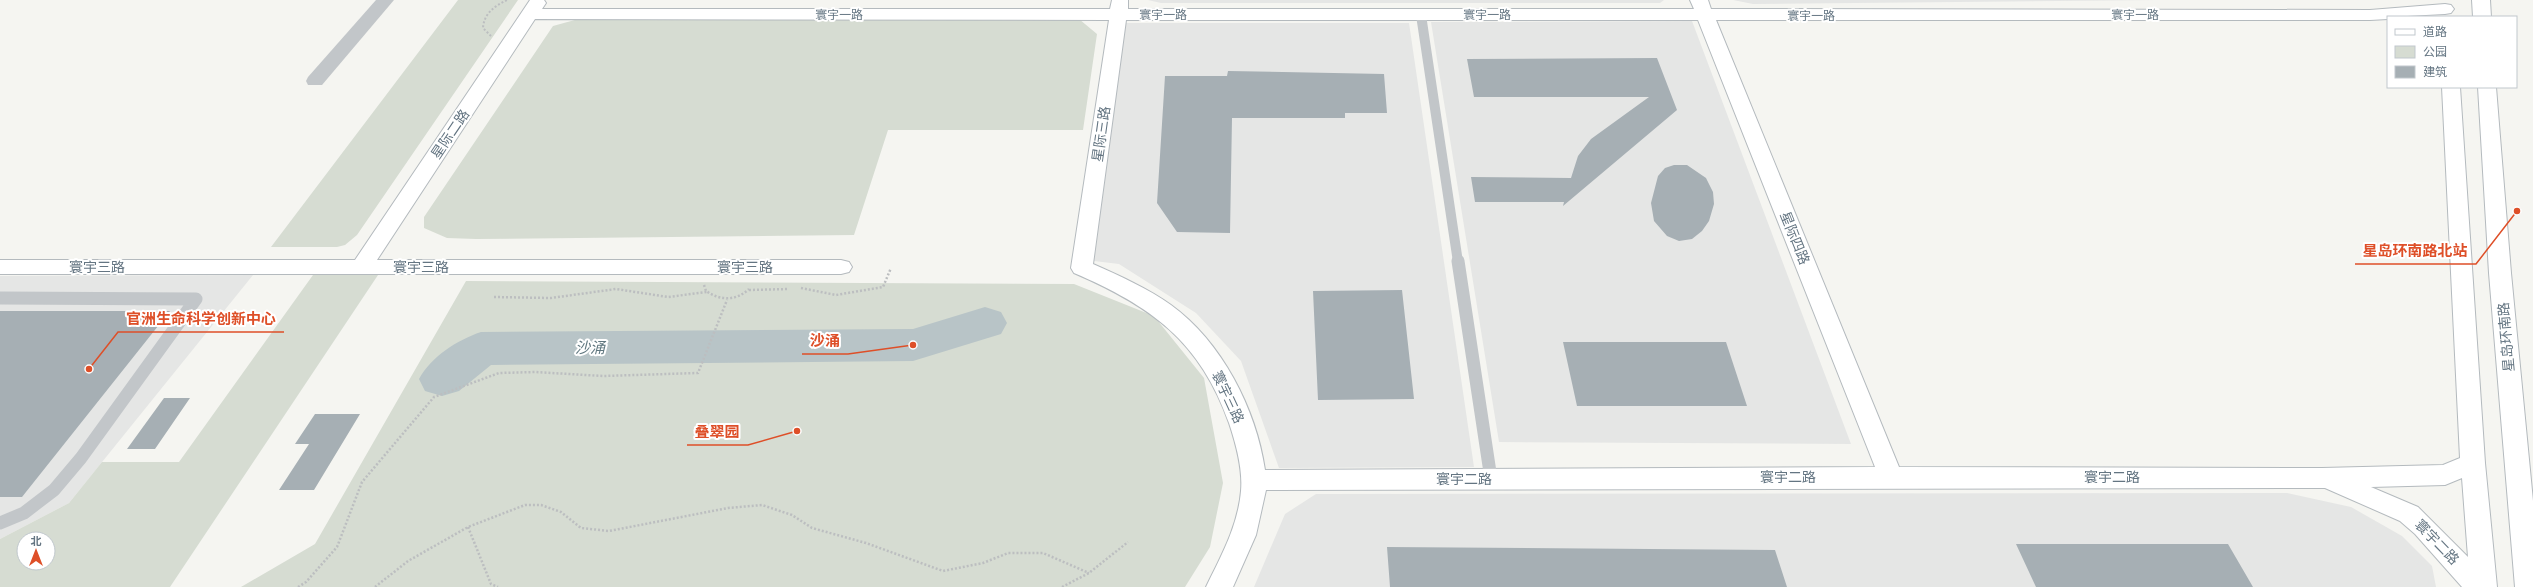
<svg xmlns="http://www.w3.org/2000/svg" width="2533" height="587" font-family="Jost,'Noto Sans SC',sans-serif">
  <rect width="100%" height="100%" fill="#f5f5f1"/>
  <path fill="#e5e6e5" d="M 1148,0 L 1664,0 L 1660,3 L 1161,3 Z
    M 1733,0 L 2156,0 L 1753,4 Z
    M 1692,21 L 1851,444 L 1499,442 L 1431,22 Z
    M 1126,23 L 1409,23 L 1474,467 L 1279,468 L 1241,361 L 1196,313 L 1119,264 L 1094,261 Z
    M 253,275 L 69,503 L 0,539 L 0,276 Z
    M 2287,493 L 2351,507 L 2402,536 L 2432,566 L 2436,587 L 1254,587 L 1285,514 L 1316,494 Z"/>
  <path fill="#d6dcd2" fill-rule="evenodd" d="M 458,0 L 518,0 L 357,235 L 345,245 L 337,247 L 271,247 Z
    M 582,18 L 1079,19 L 1097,34 L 1083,130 L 888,130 L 854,235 L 476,239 L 447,238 L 424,228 L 424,217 L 553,26 Z
    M 313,275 L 378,275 L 170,587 L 0,587 L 0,539 L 69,503 L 102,462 L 179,462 ZM 24,539 L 48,539 L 48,563 L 24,563 Z
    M 466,281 L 1074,284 L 1154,316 L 1204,378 L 1223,483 L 1210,547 L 1185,587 L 231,587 L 241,587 L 315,544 Z"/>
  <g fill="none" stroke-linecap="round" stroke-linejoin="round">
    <path fill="#b8c4c7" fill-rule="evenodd" d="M 985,307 L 1001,312 L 1007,323 L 1001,334 L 913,361 L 491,365 L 459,391 L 442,396 L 425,391 L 419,379 C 431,357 457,340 481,332 L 913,329 Z"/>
  </g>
  <path fill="#a6afb4" d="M 1657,58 L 1677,110 L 1563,206 L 1564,202 L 1475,202 L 1471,177 L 1571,178 L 1578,156 L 1591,139 L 1649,97 L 1474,97 L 1467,59 Z
    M 1228,71 L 1384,74 L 1387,113 L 1345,113 L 1345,118 L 1232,118 L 1230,233 L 1177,232 L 1157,203 L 1165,76 L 1227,76 Z
    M 1674,165 L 1687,165 L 1706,178 L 1713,192 L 1714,204 L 1709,221 L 1702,231 L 1692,239 L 1679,241 L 1667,236 L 1654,221 L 1651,203 L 1658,176 L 1665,168 Z
    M 1402,290 L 1414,399 L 1318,400 L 1313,291 Z
    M 0,311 L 170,311 L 22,497 L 0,497 Z
    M 1563,342 L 1726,342 L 1747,406 L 1577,406 Z
    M 164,398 L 190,398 L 155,449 L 127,449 Z
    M 315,414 L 360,414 L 314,490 L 279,490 L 309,444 L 295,444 Z
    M 2016,544 L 2228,544 L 2253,587 L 2036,587 Z
    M 1387,547 L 1775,550 L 1787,587 L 1390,587 Z"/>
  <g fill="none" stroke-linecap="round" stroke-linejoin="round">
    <g stroke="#b4babe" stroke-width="2">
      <path id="secondary" d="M 530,0 L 544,0 L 546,3 L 542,9 L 1110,9 L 1112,0 L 1128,0 L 1128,9 L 1694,9 L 1690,0 L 1708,0 L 1711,9 L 2370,10 L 2445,4 L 2451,5 L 2454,9 L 2451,13 L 2445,14 L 2388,17 L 2388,19 L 2370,20 L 1716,20 L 1899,467 L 2322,468 L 2443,465 L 2460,458 L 2442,87 L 2460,87 L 2485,463 L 2497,587 L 2462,587 L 2415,534 L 2400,521 L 2325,488 L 1266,490 L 1256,535 L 1233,587 L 1206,587 C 1221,556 1238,526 1241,491 C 1243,469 1236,444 1229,423 C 1200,341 1151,306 1074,273 L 1071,268 L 1109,20 L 535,19 L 377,260 L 841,260 L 849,262 L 852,267 L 849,272 L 841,274 L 0,274 L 0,260 L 355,260 ZM 1126,20 L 1698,20 L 1875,467 L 1265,470 C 1256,409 1222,342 1171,305 C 1147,288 1120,276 1093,264 ZM 2462,478 L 2468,557 L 2418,507 L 2371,487 L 2445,485 Z
        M 2472,0 L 2490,0 L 2491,17 L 2473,17 Z
        M 2478,87 L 2496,87 L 2511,273 L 2533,501 L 2533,587 L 2515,587 L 2489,273 Z"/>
    </g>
    <path stroke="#bcbec0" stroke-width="2" stroke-dasharray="2 2" stroke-linecap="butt" d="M 491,36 L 483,28 C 484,13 495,6 507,0"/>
    <path stroke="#bcbec0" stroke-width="2.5" stroke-dasharray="2 2" stroke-linecap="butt" d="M 704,285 L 706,291 C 721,301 736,301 749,289
      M 801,288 L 836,295 L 883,287 L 891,268
      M 749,290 L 788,289
      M 494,297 L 551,298 L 616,289 L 668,297 L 707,292
      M 468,527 L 491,584 L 498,587
      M 298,587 L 306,582 L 337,547 L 362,482 L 434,397 L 499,373 L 535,372 L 603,376 L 698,373 L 727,300
      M 375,587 L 408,561 L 468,527 L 525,505 L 541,505 L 561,512 L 581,528 L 609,531 L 728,508 L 762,505 L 792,515 L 812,528 L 866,543 L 943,571 L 983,563 L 1008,553 L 1043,553 L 1089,573
      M 1062,587 L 1089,573 L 1128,542"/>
    <path stroke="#c2c6c9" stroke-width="10" d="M 1421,15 L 1458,262"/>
    <path stroke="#c2c6c9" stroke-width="13" d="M 1458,261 L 1491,479
      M 0,298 L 196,299 L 81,458 L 54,490 L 24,513 L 0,523"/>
    <path fill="#c2c6c9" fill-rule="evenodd" d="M 376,0 L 394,0 L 322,85 L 308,85 L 306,81 L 308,77 Z"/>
    <use href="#secondary" fill="#fff" fill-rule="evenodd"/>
  </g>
  <g text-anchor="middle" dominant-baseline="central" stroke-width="4" stroke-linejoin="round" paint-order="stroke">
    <g font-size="12" fill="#647582" stroke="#fff">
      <text x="839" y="15">寰宇一路</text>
      <text x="1163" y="15">寰宇一路</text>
      <text x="1487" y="15">寰宇一路</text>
      <text x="2135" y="15">寰宇一路</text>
      <text x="1811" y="16">寰宇一路</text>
    </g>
    <g font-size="14" fill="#647582" stroke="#fff">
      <text transform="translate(450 134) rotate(-56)">星际二路</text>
      <text transform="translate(1101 134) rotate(-82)">星际三路</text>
      <text transform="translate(1795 238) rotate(68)">星际四路</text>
      <text x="97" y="267">寰宇三路</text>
      <text x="421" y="267">寰宇三路</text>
      <text x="745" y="267">寰宇三路</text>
      <text transform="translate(2506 337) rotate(-95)">星岛环南路</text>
      <text transform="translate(1228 397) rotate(65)">寰宇三路</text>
      <text x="1788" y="477">寰宇二路</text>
      <text x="2112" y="477">寰宇二路</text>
      <text x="1464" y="479">寰宇二路</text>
      <text transform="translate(2437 542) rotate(46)">寰宇二路</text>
    </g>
    <g font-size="15" font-style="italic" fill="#60777f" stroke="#fff">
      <text x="590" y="348">沙涌</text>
    </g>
  </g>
  <path fill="none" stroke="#de4f28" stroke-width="1.5" d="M2517 211L2476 264H2355M89 369L118 332H284M913 345L848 354H802M797 431L748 445H687"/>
  <g fill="#de4f28" stroke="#fff" stroke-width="1.5">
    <circle cx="2517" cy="211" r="4"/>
    <circle cx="89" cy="369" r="4"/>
    <circle cx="913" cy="345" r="4"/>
    <circle cx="797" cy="431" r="4"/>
  </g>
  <g font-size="15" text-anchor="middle" font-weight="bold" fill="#de4f28" stroke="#fff" stroke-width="4" stroke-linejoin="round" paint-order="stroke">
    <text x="2415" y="256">星岛环南路北站</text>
    <text x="201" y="324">官洲生命科学创新中心</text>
    <text x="825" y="346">沙涌</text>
    <text x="717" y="437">叠翠园</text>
  </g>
  <rect x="2387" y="16" width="130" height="72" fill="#ffffff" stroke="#c1c8cd"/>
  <rect x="2395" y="29" width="20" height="6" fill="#ffffff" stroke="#c1c8cd"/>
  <text x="2423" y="36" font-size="12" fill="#647582">道路</text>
  <rect x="2395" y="46" width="20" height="12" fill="#d6dcd2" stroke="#c1c8cd"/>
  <text x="2423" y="56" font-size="12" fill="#647582">公园</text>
  <rect x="2395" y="66" width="20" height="12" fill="#a6afb4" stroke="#c1c8cd"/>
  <text x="2423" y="76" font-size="12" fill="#647582">建筑</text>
  <g transform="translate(36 551)"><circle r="19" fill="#ffffff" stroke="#c1c8cd"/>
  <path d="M0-3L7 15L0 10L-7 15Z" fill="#de4f28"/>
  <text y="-6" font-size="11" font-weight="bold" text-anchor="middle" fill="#647582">北</text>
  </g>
</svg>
